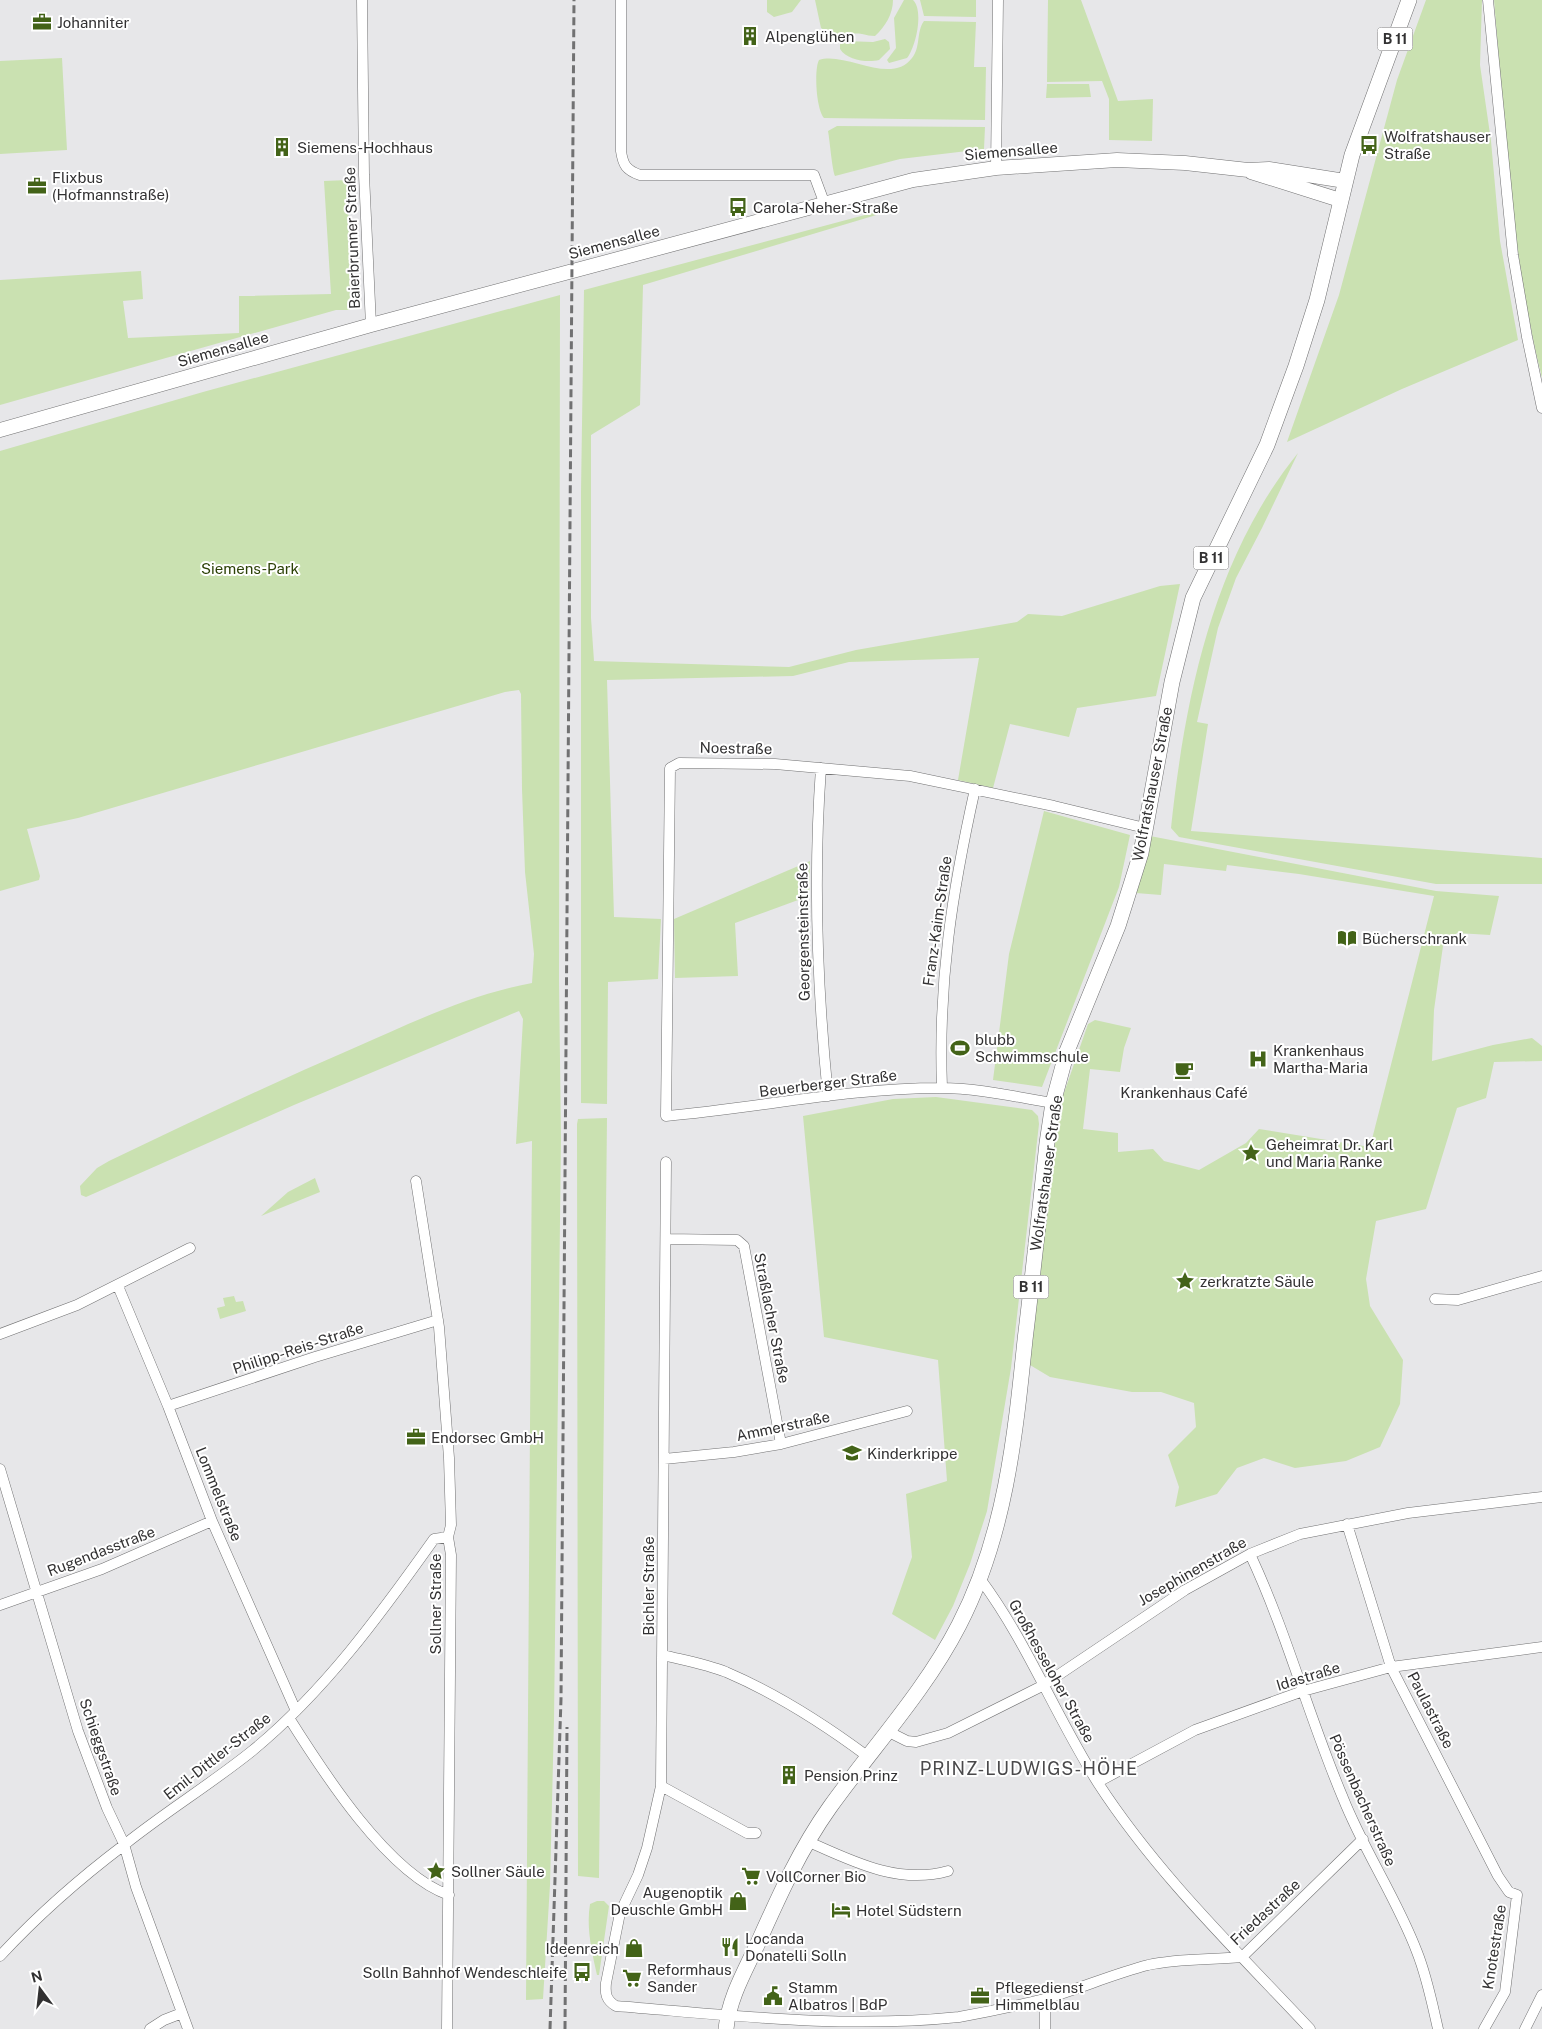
<svg xmlns="http://www.w3.org/2000/svg" width="1542" height="2029" font-family="'Public Sans',sans-serif">
  <rect width="100%" height="100%" fill="#e7e7e9"/>
  <path fill="#cae1b1" d="M 767,0 L 801,0 L 792,12 L 774,17 L 767,12 Z
    M 815,0 L 893,0 C 893,14 885,27 875,36 C 870,36 867,35 862,34 C 846,32 836,39 821,28 Z
    M 904,0 L 913,0 C 924,10 916,47 907,58 L 889,63 L 887,60 L 896,48 L 894,18 Z
    M 920,0 L 976,0 L 976,17 L 924,16 Z
    M 1048,0 L 1081,0 L 1118,101 L 1153,99 L 1152,141 L 1109,140 L 1109,99 L 1102,81 L 1047,82 Z
    M 1426,0 L 1482,0 L 1480,65 L 1491,141 L 1500,241 L 1518,340 L 1402,389 L 1287,442 L 1339,295 L 1397,80 Z
    M 1494,0 L 1542,0 L 1542,378 C 1511,254 1505,127 1494,0 Z
    M 924,21 L 976,22 L 974,67 L 986,67 L 985,120 L 824,118 C 816,109 814,69 819,60 C 845,51 891,86 912,58 C 921,47 916,32 924,21 Z
    M 885,39 L 889,42 L 890,49 L 879,60 C 867,63 847,60 840,49 L 840,44 L 844,41 L 873,42 Z
    M 62,58 L 67,150 L 0,154 L 0,61 Z
    M 1047,84 L 1089,84 L 1091,97 L 1046,98 Z
    M 837,126 L 985,127 L 984,149 L 900,159 L 835,176 C 832,169 830,142 828,131 Z
    M 348,180 L 350,310 L 336,310 L 0,405 L 0,280 L 141,271 L 143,299 L 123,301 L 128,338 L 239,333 L 239,296 L 331,294 L 324,181 Z
    M 891,208 L 883,213 L 643,285 L 640,405 L 591,435 L 591,618 L 594,661 L 789,667 L 856,650 L 1017,622 L 1028,614 L 1062,616 L 1160,586 L 1180,584 L 1156,696 L 1077,708 L 1069,737 L 1010,724 L 993,788 L 958,780 L 979,658 L 849,662 L 793,676 L 607,680 L 614,917 L 661,919 L 658,979 L 608,982 L 607,1104 L 581,1103 L 581,492 L 584,290 Z
    M 560,295 L 559,981 L 561,1138 L 554,1720 L 550,1885 L 543,1999 L 526,2000 L 532,1141 L 516,1144 L 523,1019 L 519,1011 L 294,1105 L 86,1197 L 81,1195 L 80,1186 L 97,1168 L 109,1161 C 190,1122 271,1084 354,1048 C 411,1023 471,994 532,983 L 534,954 L 525,872 L 522,789 L 521,694 L 519,690 L 505,692 L 78,818 L 27,829 L 40,876 L 39,880 L 0,891 L 0,451 L 203,392 Z
    M 1298,453 L 1262,528 L 1236,578 L 1218,628 L 1197,722 L 1208,724 L 1191,831 L 1542,858 L 1542,884 L 1436,884 L 1179,837 L 1171,828 C 1185,697 1213,558 1298,453 Z
    M 1044,811 L 1130,835 L 1119,887 L 1042,1087 L 993,1080 L 1009,954 Z
    M 1150,836 L 1436,891 L 1499,896 L 1490,935 L 1457,933 L 1443,946 L 1434,1010 L 1432,1061 L 1493,1045 L 1532,1038 L 1542,1046 L 1542,1061 L 1494,1062 L 1486,1098 L 1457,1108 L 1426,1209 L 1376,1221 L 1366,1279 L 1370,1306 L 1403,1360 L 1400,1404 L 1380,1447 L 1346,1461 L 1295,1468 L 1264,1458 L 1237,1468 L 1217,1494 L 1175,1507 L 1179,1487 L 1168,1455 L 1196,1427 L 1194,1403 L 1161,1392 L 1132,1392 L 1050,1377 L 1030,1365 L 1044,1227 L 1058,1110 L 1088,1024 L 1095,1020 L 1131,1028 L 1124,1048 L 1120,1072 L 1090,1069 L 1083,1129 L 1118,1133 L 1118,1152 L 1153,1149 L 1164,1161 L 1199,1170 L 1246,1143 L 1259,1129 L 1370,1147 L 1434,896 L 1299,874 L 1227,865 L 1226,871 L 1164,864 L 1161,895 L 1136,893 Z
    M 810,861 L 809,896 L 735,923 L 738,976 L 675,978 L 674,919 Z
    M 936,1097 L 1032,1110 L 1038,1116 L 1039,1124 L 1011,1368 L 987,1511 L 970,1564 L 953,1606 L 935,1640 L 892,1614 L 912,1557 L 906,1494 L 947,1481 L 938,1360 L 824,1337 L 803,1116 L 893,1099 Z
    M 607,1118 L 599,1878 L 578,1876 L 577,1124 L 578,1119 Z
    M 315,1178 L 320,1192 L 261,1216 L 288,1192 Z
    M 234,1296 L 236,1302 L 243,1301 L 246,1311 L 220,1319 L 217,1308 L 225,1306 L 223,1298 Z
    M 597,1901 L 604,1901 L 609,1906 L 599,1975 L 597,1975 C 592,1952 586,1928 590,1904 Z"/>
  <g fill="none" stroke-linecap="round" stroke-linejoin="round">
    <g stroke="#717172" stroke-width="11">
      <path id="street" d="M 362,0 L 364,175 L 371,325
        M 621,0 L 621,151 C 623,165 626,170 640,175 L 814,175 L 824,202
        M 1488,0 L 1513,255 L 1527,337 L 1542,408
        M 996,168 L 998,0
        M 821,768 C 813,878 817,986 828,1096
        M 942,1088 C 938,982 952,892 975,789
        M 1053,1103 C 1016,1097 978,1088 940,1088 C 848,1088 758,1108 666,1116 L 670,768 L 679,763 L 775,764 L 910,776 L 1054,806 L 1145,828
        M 666,1162 L 661,1786 L 647,1848 L 638,1875 L 620,1913 L 606,1983 C 605,1994 606,2000 616,2006 C 730,2015 843,2029 959,2017 C 987,2012 1016,2006 1044,1999 C 1079,1989 1113,1974 1148,1965 C 1179,1958 1211,1960 1242,1957 L 1363,1839
        M 416,1181 L 439,1327 L 449,1458 L 451,1525 L 448,1537 L 451,1555 L 447,2029
        M 666,1239 L 737,1240 L 744,1246 L 781,1444
        M 118,1286 L 168,1406 L 212,1521 L 296,1711
        M 1435,1299 L 1458,1300 L 1542,1276
        M 0,1334 L 77,1305 L 190,1248
        M 168,1406 L 315,1357 L 438,1320
        M 664,1459 L 734,1452 L 781,1444 L 907,1411
        M 0,1469 L 78,1731 L 107,1808 L 124,1844 L 136,1887 L 188,2029
        M 1347,1524 L 1391,1667 L 1498,1876 L 1509,1892 L 1517,1895 L 1505,1992 L 1484,2029
        M 1250,1554 C 1287,1633 1309,1718 1343,1798 C 1364,1851 1397,1899 1417,1952 C 1427,1977 1432,2003 1438,2029
        M 981,1580 C 1027,1642 1056,1717 1098,1783 C 1157,1874 1236,1950 1310,2029
        M 0,1605 L 102,1569 L 212,1521
        M 663,1655 C 683,1660 706,1664 726,1672 C 775,1693 824,1724 867,1756
        M 289,1718 C 323,1772 388,1874 449,1895
        M 887,1731 L 907,1741 L 916,1742 L 948,1733 L 1042,1686 L 1185,1590 L 1250,1554 L 1300,1534 L 1408,1513 L 1542,1497
        M 1098,1782 L 1195,1730 L 1303,1691 L 1391,1667 L 1542,1647
        M 661,1786 L 747,1833 L 756,1833
        M 807,1841 C 852,1861 898,1885 948,1871
        M 0,1956 C 38,1915 79,1879 124,1845 C 165,1812 211,1784 252,1751 C 324,1692 380,1615 434,1539 L 448,1537
        M 1045,1999 L 1045,2029
        M 150,2029 L 164,2020 L 182,2013
        M 1525,2029 L 1542,1995"/>
    </g>
    <g stroke="#717172" stroke-width="15">
      <path id="secondary" d="M 1251,172 L 1340,200
        M 0,430 L 371,325 L 913,180 L 996,168 L 1117,160 L 1185,163 L 1248,170 L 1269,169 L 1345,181"/>
    </g>
    <g stroke="#717172" stroke-width="16">
      <path id="primary" d="M 726,2029 C 729,1998 745,1971 758,1943 C 779,1896 800,1849 830,1807 C 873,1747 925,1691 959,1625 C 1005,1536 1015,1438 1025,1340 C 1033,1274 1040,1208 1047,1143 L 1053,1103 L 1067,1051 L 1118,926 L 1141,853 L 1172,682 L 1193,598 L 1267,445 L 1296,366 L 1317,300 L 1352,155 L 1409,0"/>
    </g>
    <use href="#street" stroke="#fff" stroke-width="10"/>
    <use href="#secondary" stroke="#fff" stroke-width="14"/>
    <use href="#primary" stroke="#fff" stroke-width="15"/>
    <path stroke="#717172" stroke-width="3" stroke-dasharray="8 4" stroke-linecap="butt" d="M 550,2029 L 561,1699 L 574,0
      M 565,2029 L 567,1727"/>
  </g>
  <defs>
    <g id="office-bare" transform="scale(1.5)"><path d="M-6-3h4V-5.5h4V-3h4V5H-6ZM-1-4.5V-3h2v-1.5ZM-6 0V1H6V0Z" fill="#436318" stroke="#fff" stroke-width="2.5" paint-order="stroke"/></g>
    <g id="building-bare" transform="scale(1.5)"><path d="M-4-6H4V6H1V3H-1V6H-4ZM-2.5-4.3h1.7v1.8h-1.7ZM.8-4.3h1.7v1.8H.8ZM-2.5-1h1.7V.8h-1.7ZM.8-1h1.7V.8H.8Z" fill="#436318" stroke="#fff" stroke-width="2.5" paint-order="stroke"/></g>
    <g id="bus-bare" transform="scale(1.5)"><path d="M-5-6H5V4H4V6H2V4H-2V6H-4V4H-5ZM-3.5-4V0h7V-4ZM-3.5 1.2v1.5H-2V1.2ZM2 1.2v1.5H3.5V1.2Z" fill="#436318" stroke="#fff" stroke-width="2.5" paint-order="stroke"/></g>
    <g id="library-bare" transform="scale(1.5)"><path d="M-6-4Q-3-5.5-.7-3.5V5Q-3 3-6 4ZM6-4Q3-5.5 .7-3.5V5Q3 3 6 4Z" fill="#436318" stroke="#fff" stroke-width="2.5" paint-order="stroke"/></g>
    <g id="stadium-bare" transform="scale(1.5)"><path d="M0-5a6.5 5 0 1 0 0 10a6.5 5 0 1 0 0-10ZM-3.5-1.8h7v3.6h-7Z" fill="#436318" stroke="#fff" stroke-width="2.5" paint-order="stroke"/></g>
    <g id="hospital-bare" transform="scale(1.5)"><path d="M-5-5h3v3.5h4V-5h3V5h-3V1.5h-4V5h-3Z" fill="#436318" stroke="#fff" stroke-width="2.5" paint-order="stroke"/></g>
    <g id="cafe-bare" transform="scale(1.5)"><path d="M-5.5-4.5H6V0H3Q3 3.5 0 3.5H-2.5Q-5.5 3.5-5.5 0ZM3-3.2v2h1.7v-2ZM-6 4.5H4V6H-6Z" fill="#436318" stroke="#fff" stroke-width="2.5" paint-order="stroke"/></g>
    <g id="sight-bare" transform="scale(1.5)"><path d="M0-6L1.8-2.2L6-1.7L2.9 1.2L3.7 5.4L0 3.3L-3.7 5.4L-2.9 1.2L-6-1.7L-1.8-2.2Z" fill="#436318" stroke="#fff" stroke-width="2.5" paint-order="stroke"/></g>
    <g id="school-bare" transform="scale(1.5)"><path d="M0-5L7-2L0 1L-7-2ZM-4 1L0 2.5L4 1V4Q0 6-4 4Z" fill="#436318" stroke="#fff" stroke-width="2.5" paint-order="stroke"/></g>
    <g id="supermarket-bare" transform="scale(1.5)"><path d="M-6-5.5h2.5l.6 2H6L4.5 2H-2.5L-4.4-4H-6ZM-1.5 3.2a1.3 1.3 0 1 0 .1 0ZM3 3.2a1.3 1.3 0 1 0 .1 0Z" fill="#436318" stroke="#fff" stroke-width="2.5" paint-order="stroke"/></g>
    <g id="shop-bare" transform="scale(1.5)"><path d="M-5-2.5h2.3a2.7 3.5 0 0 1 5.4 0H5L5.5 6h-11ZM-1.5-2.5h3a1.5 2.3 0 0 0-3 0Z" fill="#436318" stroke="#fff" stroke-width="2.5" paint-order="stroke"/></g>
    <g id="hotel-bare" transform="scale(1.5)"><path d="M-6-4.5h1.5V1H6V5H4.5V3h-9V5H-6ZM-4 0a1.8 1.8 0 1 1 3.6 0ZM.5 0V-2.5h3Q6-2.5 6 0Z" fill="#436318" stroke="#fff" stroke-width="2.5" paint-order="stroke"/></g>
    <g id="restaurant-bare" transform="scale(1.5)"><path d="M-5-6h1v4h1v-4h1v4h1v-4h1v5L-1.5 .5V6h-2V.5L-5-1ZM5-6V6H3V1.5H1.5Q1.5-4 5-6Z" fill="#436318" stroke="#fff" stroke-width="2.5" paint-order="stroke"/></g>
    <g id="civic-bare" transform="scale(1.5)"><path d="M-.6-6.5H3V-4.5H.6V-3L4-1V1h2V6H-6V1h2V-1L-.6-3ZM-1.2 2.5V6h2.4V2.5Z" fill="#436318" stroke="#fff" stroke-width="2.5" paint-order="stroke"/></g>
  </defs>
  <g fill-rule="evenodd">
    <use href="#office-bare" x="42" y="22"/>
    <use href="#building-bare" x="750" y="36"/>
    <use href="#bus-bare" x="1369" y="145"/>
    <use href="#building-bare" x="282" y="147"/>
    <use href="#office-bare" x="37" y="186"/>
    <use href="#bus-bare" x="738" y="207"/>
    <use href="#library-bare" x="1347" y="938"/>
    <use href="#stadium-bare" x="960" y="1048"/>
    <use href="#hospital-bare" x="1258" y="1059"/>
    <use href="#cafe-bare" x="1184" y="1070"/>
    <use href="#sight-bare" x="1251" y="1153"/>
    <use href="#sight-bare" x="1185" y="1281"/>
    <use href="#office-bare" x="416" y="1437"/>
    <use href="#school-bare" x="852" y="1453"/>
    <use href="#building-bare" x="789" y="1775"/>
    <use href="#sight-bare" x="436" y="1871"/>
    <use href="#supermarket-bare" x="751" y="1876"/>
    <use href="#shop-bare" x="738" y="1901"/>
    <use href="#hotel-bare" x="841" y="1910"/>
    <use href="#restaurant-bare" x="730" y="1947"/>
    <use href="#shop-bare" x="634" y="1948"/>
    <use href="#bus-bare" x="582" y="1972"/>
    <use href="#supermarket-bare" x="632" y="1978"/>
    <use href="#civic-bare" x="773" y="1996"/>
    <use href="#office-bare" x="980" y="1996"/>
  </g>
  <g text-anchor="middle" dominant-baseline="central" stroke-width="4" stroke-linejoin="round" paint-order="stroke">
    <g fill="#fff" stroke="#706f70" stroke-width="1">
      <rect x="1377.5" y="27.5" width="35" height="23" rx="4"/>
      <rect x="1193.5" y="546.5" width="35" height="23" rx="4"/>
      <rect x="1013.5" y="1275.5" width="35" height="23" rx="4"/>
    </g>
    <g font-size="14" font-weight="bold" fill="#323132">
      <text x="1395" y="39">B 11</text>
      <text x="1211" y="558">B 11</text>
      <text x="1031" y="1287">B 11</text>
    </g>
    <g font-size="15" fill="#323132" stroke="#fff" text-anchor="start">
      <text x="57" y="22">Johanniter</text>
      <text x="765" y="36">Alpenglühen</text>
      <text x="1384" y="136">Wolfratshauser<tspan x="1384" dy="17">Straße</tspan></text>
      <text x="297" y="147">Siemens-Hochhaus</text>
      <text x="52" y="177">Flixbus<tspan x="52" dy="17">(Hofmannstraße)</tspan></text>
      <text x="753" y="207">Carola-Neher-Straße</text>
      <text x="1362" y="938">Bücherschrank</text>
      <text x="975" y="1039">blubb<tspan x="975" dy="17">Schwimmschule</tspan></text>
      <text x="1273" y="1050">Krankenhaus<tspan x="1273" dy="17">Martha-Maria</tspan></text>
      <text x="1184" y="1092" text-anchor="middle">Krankenhaus Café</text>
      <text x="1266" y="1144">Geheimrat Dr. Karl<tspan x="1266" dy="17">und Maria Ranke</tspan></text>
      <text x="1200" y="1281">zerkratzte Säule</text>
      <text x="431" y="1437">Endorsec GmbH</text>
      <text x="867" y="1453">Kinderkrippe</text>
      <text x="804" y="1775">Pension Prinz</text>
      <text x="451" y="1871">Sollner Säule</text>
      <text x="766" y="1876">VollCorner Bio</text>
      <text x="723" y="1892" text-anchor="end">Augenoptik<tspan x="723" dy="17">Deuschle GmbH</tspan></text>
      <text x="856" y="1910">Hotel Südstern</text>
      <text x="745" y="1938">Locanda<tspan x="745" dy="17">Donatelli Solln</tspan></text>
      <text x="619" y="1948" text-anchor="end">Ideenreich</text>
      <text x="647" y="1969">Reformhaus<tspan x="647" dy="17">Sander</tspan></text>
      <text x="567" y="1972" text-anchor="end">Solln Bahnhof Wendeschleife</text>
      <text x="788" y="1987">Stamm<tspan x="788" dy="17">Albatros | BdP</tspan></text>
      <text x="995" y="1987">Pflegedienst<tspan x="995" dy="17">Himmelblau</tspan></text>
    </g>
    <g font-size="15" fill="#323132" stroke="#fff">
      <text transform="translate(1011 151) rotate(-5)">Siemensallee</text>
      <text transform="translate(352 238) rotate(-92)">Baierbrunner Straße</text>
      <text transform="translate(614 242) rotate(-15)">Siemensallee</text>
      <text transform="translate(223 349) rotate(-16)">Siemensallee</text>
      <text transform="translate(736 748) rotate(1)">Noestraße</text>
      <text transform="translate(1152 784) rotate(-79)">Wolfratshauser Straße</text>
      <text transform="translate(937 921) rotate(-82)">Franz-Kaim-Straße</text>
      <text transform="translate(803 932) rotate(-91)">Georgensteinstraße</text>
      <text transform="translate(828 1083) rotate(-7)">Beuerberger Straße</text>
      <text transform="translate(1046 1173) rotate(-82)">Wolfratshauser Straße</text>
      <text transform="translate(772 1318) rotate(79)">Straßlacher Straße</text>
      <text transform="translate(298 1348) rotate(-18)">Philipp-Reis-Straße</text>
      <text transform="translate(783 1426) rotate(-12)">Ammerstraße</text>
      <text transform="translate(219 1494) rotate(68)">Lommelstraße</text>
      <text transform="translate(101 1551) rotate(-21)">Rugendasstraße</text>
      <text transform="translate(1192 1571) rotate(-30)">Josephinenstraße</text>
      <text transform="translate(648 1586) rotate(-90)">Bichler Straße</text>
      <text transform="translate(435 1604) rotate(-90)">Sollner Straße</text>
      <text transform="translate(1052 1671) rotate(61)">Großhesseloher Straße</text>
      <text transform="translate(1308 1676) rotate(-17)">Idastraße</text>
      <text transform="translate(1431 1710) rotate(63)">Paulastraße</text>
      <text transform="translate(101 1747) rotate(71)">Schieggstraße</text>
      <text transform="translate(217 1756) rotate(-38)">Emil-Dittler-Straße</text>
      <text transform="translate(1363 1800) rotate(66)">Pössenbacherstraße</text>
      <text transform="translate(1265 1912) rotate(-43)">Friedastraße</text>
      <text transform="translate(1494 1947) rotate(-81)">Knotestraße</text>
    </g>
    <g font-size="15" fill="#2c4106" stroke="#fff">
      <text x="250" y="568">Siemens-Park</text>
    </g>
    <g font-size="18" letter-spacing="1" fill="#4a494b" stroke="#fff">
      <text x="1029" y="1768">PRINZ-LUDWIGS-HÖHE</text>
    </g>
  </g>
  <g transform="translate(40 1989) rotate(345)" stroke="#ffffff" stroke-width="4" paint-order="stroke">
  <path d="M0-4L9 19L0 12L-9 19Z" fill="#323132"/>
  <text y="-8" font-size="14" font-weight="bold" text-anchor="middle" fill="#323132">N</text>
  </g>
</svg>
